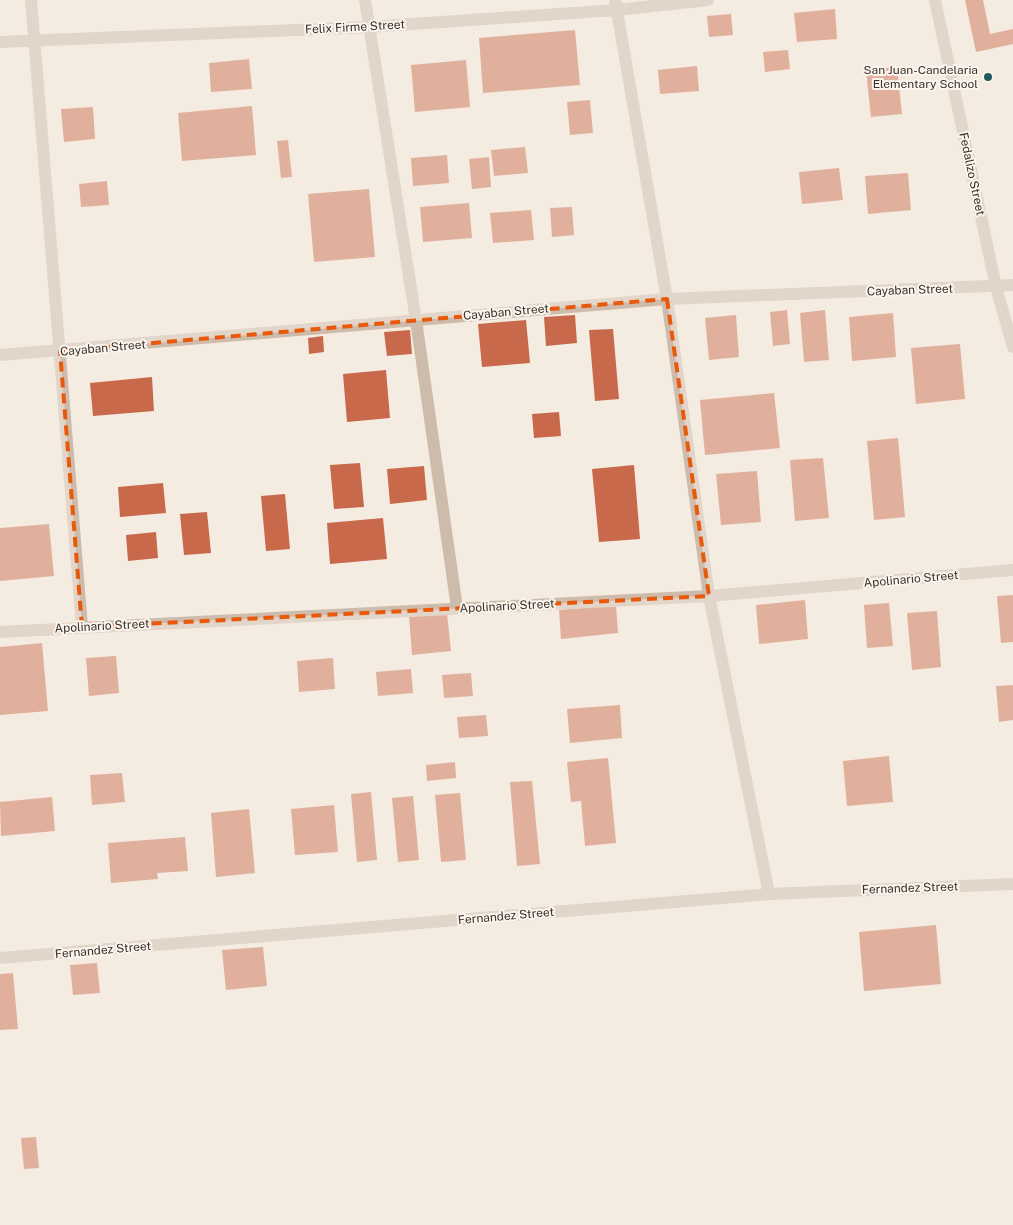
<svg xmlns="http://www.w3.org/2000/svg" width="1013" height="1225" font-family="'Public Sans',sans-serif">
  <rect width="100%" height="100%" fill="#f4ebe1"/>
  <path fill="#c8694b" d="M 965,0 L 983,0 L 990,34 L 1013,29 L 1013,44 L 976,52 Z
    M 835,9 L 837,39 L 797,42 L 794,13 Z
    M 731,14 L 733,35 L 709,37 L 707,16 Z
    M 575,30 L 580,85 L 483,93 L 479,38 Z
    M 788,50 L 790,69 L 765,72 L 763,52 Z
    M 249,59 L 252,89 L 211,92 L 209,63 Z
    M 466,60 L 470,107 L 415,112 L 411,65 Z
    M 697,66 L 699,91 L 660,94 L 658,70 Z
    M 897,67 L 902,114 L 871,117 L 866,70 Z
    M 590,100 L 593,133 L 570,135 L 567,102 Z
    M 252,106 L 256,155 L 182,161 L 178,113 Z
    M 93,107 L 95,139 L 64,142 L 61,109 Z
    M 288,140 L 292,177 L 281,178 L 277,141 Z
    M 525,147 L 528,173 L 494,176 L 491,150 Z
    M 447,155 L 449,183 L 413,186 L 411,158 Z
    M 489,157 L 491,187 L 472,189 L 469,159 Z
    M 839,168 L 843,200 L 802,204 L 799,172 Z
    M 908,173 L 911,210 L 868,214 L 865,176 Z
    M 107,181 L 109,205 L 81,207 L 79,184 Z
    M 369,189 L 375,257 L 314,262 L 308,194 Z
    M 469,203 L 472,238 L 423,242 L 420,207 Z
    M 572,207 L 574,235 L 552,237 L 550,208 Z
    M 531,210 L 534,240 L 493,243 L 490,213 Z
    M 787,310 L 790,344 L 773,346 L 770,312 Z
    M 825,310 L 829,360 L 804,362 L 800,313 Z
    M 893,313 L 896,357 L 852,361 L 849,317 Z
    M 575,315 L 577,343 L 546,346 L 544,317 Z
    M 736,315 L 739,357 L 709,360 L 705,318 Z
    M 526,320 L 530,363 L 482,367 L 478,324 Z
    M 613,329 L 619,399 L 595,401 L 589,330 Z
    M 410,330 L 412,354 L 387,356 L 384,332 Z
    M 323,336 L 324,352 L 309,354 L 308,338 Z
    M 960,344 L 965,399 L 916,404 L 911,348 Z
    M 386,370 L 390,418 L 347,422 L 343,374 Z
    M 152,377 L 154,411 L 93,416 L 90,383 Z
    M 774,393 L 780,448 L 705,455 L 700,400 Z
    M 559,412 L 561,436 L 534,438 L 532,414 Z
    M 898,438 L 905,517 L 874,520 L 867,441 Z
    M 823,458 L 829,518 L 795,521 L 790,460 Z
    M 360,463 L 364,507 L 334,509 L 330,465 Z
    M 634,465 L 640,539 L 599,542 L 592,469 Z
    M 424,466 L 427,500 L 390,504 L 387,469 Z
    M 757,471 L 761,522 L 721,525 L 716,474 Z
    M 163,483 L 166,513 L 120,517 L 118,487 Z
    M 285,494 L 290,549 L 266,551 L 261,496 Z
    M 207,512 L 211,553 L 184,555 L 180,514 Z
    M 383,518 L 387,559 L 330,564 L 327,523 Z
    M 49,524 L 54,576 L 0,581 L 0,528 Z
    M 156,532 L 158,558 L 128,561 L 126,535 Z
    M 1013,595 L 1013,642 L 1001,643 L 997,596 Z
    M 805,600 L 808,639 L 759,644 L 756,605 Z
    M 889,603 L 893,646 L 867,648 L 864,605 Z
    M 616,605 L 618,633 L 561,639 L 559,610 Z
    M 937,611 L 941,667 L 912,670 L 907,613 Z
    M 447,613 L 451,651 L 412,655 L 409,616 Z
    M 42,643 L 48,711 L 0,715 L 0,647 Z
    M 116,656 L 119,693 L 89,696 L 86,658 Z
    M 333,658 L 335,689 L 299,692 L 297,661 Z
    M 411,669 L 413,693 L 378,696 L 376,672 Z
    M 471,673 L 473,696 L 444,698 L 442,675 Z
    M 1013,685 L 1013,720 L 999,722 L 996,686 Z
    M 620,705 L 622,738 L 570,743 L 567,709 Z
    M 486,715 L 488,736 L 459,738 L 457,717 Z
    M 889,756 L 893,802 L 847,806 L 843,761 Z
    M 608,758 L 616,843 L 585,846 L 581,801 L 571,802 L 567,762 Z
    M 455,762 L 456,778 L 427,781 L 426,765 Z
    M 122,773 L 125,802 L 92,805 L 90,775 Z
    M 532,781 L 540,864 L 517,866 L 510,782 Z
    M 371,792 L 377,860 L 357,862 L 351,794 Z
    M 460,793 L 466,860 L 441,862 L 435,795 Z
    M 413,796 L 419,860 L 398,862 L 392,798 Z
    M 52,797 L 55,831 L 1,836 L 0,802 Z
    M 334,805 L 338,852 L 295,855 L 291,809 Z
    M 249,809 L 255,873 L 216,877 L 211,813 Z
    M 185,837 L 188,871 L 157,873 L 158,879 L 111,883 L 108,843 Z
    M 936,925 L 941,984 L 864,991 L 859,932 Z
    M 263,947 L 267,986 L 226,990 L 222,950 Z
    M 97,963 L 100,993 L 73,995 L 70,965 Z
    M 13,973 L 18,1029 L 0,1030 L 0,974 Z
    M 36,1137 L 39,1168 L 24,1169 L 21,1138 Z"/>
  <g fill="none" stroke-linecap="round" stroke-linejoin="round">
    <path stroke="#cdbbac" stroke-width="12" d="M 31,0 L 82,627
      M 365,0 L 416,320 L 457,608
      M 615,0 L 667,299 L 709,596 L 769,894
      M 935,0 L 996,287 L 1013,347
      M 0,42 L 369,27 L 617,10 L 708,0
      M 0,355 L 667,299 L 1013,285
      M 0,632 L 709,596 L 1013,570"/>
    <path stroke="#cdbbac" stroke-width="12" d="M 0,958 L 769,894 L 1013,884"/>
  </g>
  <path d="M0 0H1013V1225H0ZM 667,299 L 709,596 L 82,627 L 60,351 Z" fill="#f4ebe1" fill-opacity=".55" fill-rule="evenodd"/>
  <path fill="none" stroke="#e8590c" stroke-width="4" stroke-dasharray="10 6" stroke-linejoin="round" d="M 667,299 L 709,596 L 82,627 L 60,351 Z"/>
  <circle fill="#1f5a5e" stroke="#fbf5ee" stroke-width="2" cx="988" cy="77" r="5"/>
  <g text-anchor="middle" dominant-baseline="central" stroke-width="4" stroke-linejoin="round" paint-order="stroke">
    <g font-size="12" fill="#3b302b" stroke="#fbf5ee">
      <text transform="translate(355 27) rotate(-3)">Felix Firme Street</text>
      <text transform="translate(972 174) rotate(78)">Fedalizo Street</text>
      <text transform="translate(910 290) rotate(-2)">Cayaban Street</text>
      <text transform="translate(506 312) rotate(-5)">Cayaban Street</text>
      <text transform="translate(103 348) rotate(-5)">Cayaban Street</text>
      <text transform="translate(911 579) rotate(-5)">Apolinario Street</text>
      <text transform="translate(507 606) rotate(-3)">Apolinario Street</text>
      <text transform="translate(102 626) rotate(-3)">Apolinario Street</text>
      <text transform="translate(910 888) rotate(-2)">Fernandez Street</text>
      <text transform="translate(506 916) rotate(-5)">Fernandez Street</text>
      <text transform="translate(103 950) rotate(-5)">Fernandez Street</text>
    </g>
    <g font-size="12" fill="#3b302b" stroke="#fbf5ee" text-anchor="end">
      <text x="978" y="70">San Juan-Candelaria<tspan x="978" dy="14">Elementary School</tspan></text>
    </g>
  </g>
</svg>
